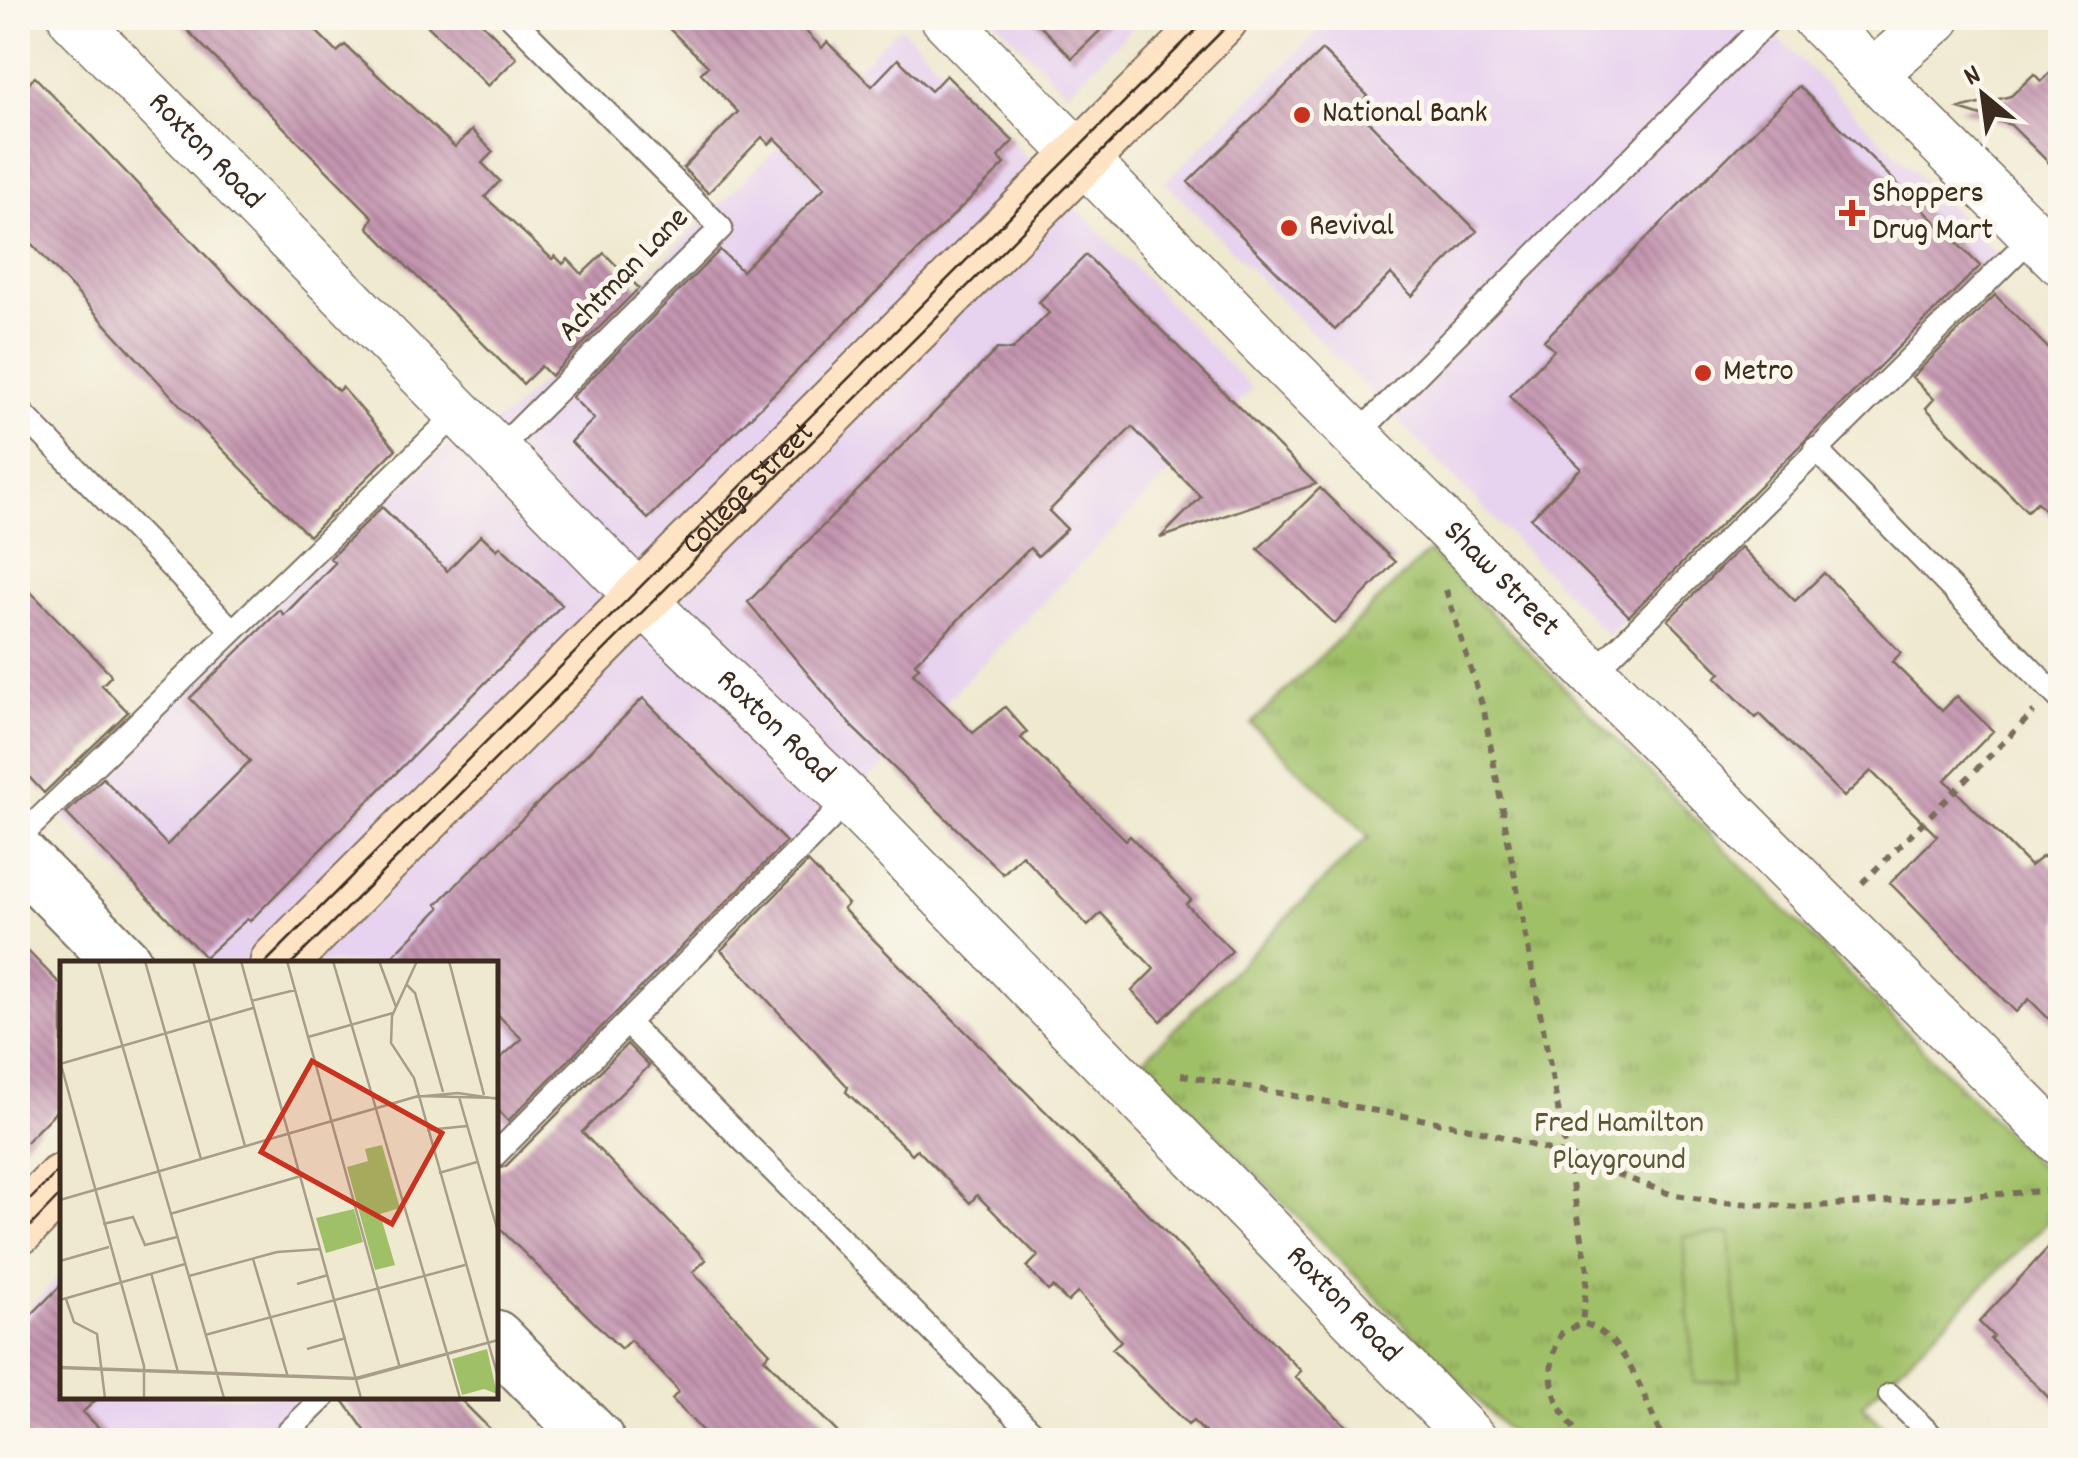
<svg xmlns="http://www.w3.org/2000/svg" width="2078" height="1458" font-family="Dekko,sans-serif">
  <defs>
    <pattern id="park-tufts" width="24" height="20" patternUnits="userSpaceOnUse" patternTransform="scale(2.5)"><rect width="24" height="20" fill="#a0c068"/><path d="M3 7l-1-3M5 7V3M7 7l1-3M15 17l-1-3M17 17v-4M19 17l1-3" fill="none" stroke="#849c55"/></pattern>
    <pattern id="building-back-hatch" width="6" height="6" patternUnits="userSpaceOnUse" patternTransform="scale(2.5)"><rect width="6" height="6" fill="#c495b0"/><path d="M-1 5l2 2M0 0l6 6M5-1l2 2" fill="none" stroke="#a07a8f"/></pattern>
  </defs>
  <rect width="100%" height="100%" fill="#fbf7ec"/>
  <filter id="ink" filterUnits="userSpaceOnUse"><feTurbulence type="fractalNoise" baseFrequency=".01" numOctaves="2"/><feDisplacementMap in="SourceGraphic" scale="20" xChannelSelector="R" yChannelSelector="G"/><feConvolveMatrix kernelMatrix="1 2 1 2 8 2 1 2 1" color-interpolation-filters="sRGB"/></filter>
  <filter id="wash" filterUnits="userSpaceOnUse"><feTurbulence type="fractalNoise" baseFrequency=".0048" numOctaves="4" result="noise"/><feDisplacementMap in="SourceGraphic" scale="40" xChannelSelector="R" yChannelSelector="G"/><feGaussianBlur stdDeviation="2.25" result="paint"/><feColorMatrix in="noise" values="0 0 0 0 0 0 0 0 0 0 0 0 0 0 0 0 0 1.4 0 .05"/><feComposite in="paint" operator="in"/></filter>
  <g filter="url(#wash)">
    <rect width="100%" height="100%" fill="#efe9d0"/>
    <path fill="#e7d2ef" d="M 993,18 L 1142,18 L 1067,92 Z
      M 1332,18 L 1758,18 L 1999,256 L 1608,635 L 1165,182 Z
      M 900,26 L 1252,389 L 495,1161 L 495,963 L 211,963 L 54,807 L 451,442 L 508,415 Z
      M 62,1274 L 62,1396 L 306,1396 L 261,1440 L 18,1440 L 18,1320 Z"/>
    <path fill="url(#park-tufts)" stroke="#6e7543" stroke-width="2.5" d="M 1429,551 L 2060,1187 L 2060,1210 L 1862,1405 L 1897,1440 L 1517,1440 L 1143,1060 L 1369,836 L 1251,724 Z"/>
    <path fill="#a0c068" stroke="#6e7543" stroke-width="2.5" d="M 1730,1233 L 1741,1379 L 1694,1383 L 1683,1236 Z"/>
    <g id="blocks">
      <path fill="url(#building-back-hatch)" d="M 175,18 L 303,18 L 337,52 L 345,45 L 455,147 L 472,130 L 493,152 L 482,163 L 500,181 L 485,197 L 552,259 L 555,256 L 563,264 L 568,259 L 582,274 L 604,253 L 639,288 L 551,376 L 541,366 L 523,384 L 368,227 L 373,217 Z
        M 420,18 L 477,18 L 517,58 L 488,86 Z
        M 658,18 L 793,18 L 822,48 L 827,42 L 872,86 L 898,59 L 931,91 L 946,75 L 1013,141 L 998,157 L 1005,164 L 648,519 L 571,442 L 594,419 L 572,397 L 720,250 L 742,271 L 825,187 L 775,138 L 769,144 L 762,137 L 708,193 L 683,168 L 738,112 L 701,73 L 708,66 Z
        M 1032,18 L 1113,18 L 1072,58 Z
        M 1322,50 L 1368,96 L 1355,108 L 1477,231 L 1412,296 L 1391,274 L 1335,330 L 1188,182 Z
        M 2060,63 L 2060,174 L 2011,125 L 1959,109 L 2011,96 L 2034,74 L 2041,81 Z
        M 35,77 L 279,332 L 338,391 L 342,387 L 396,449 L 309,536 L 204,431 L 18,229 L 18,93 Z
        M 1799,86 L 1980,266 L 1629,616 L 1531,518 L 1581,468 L 1509,396 L 1554,350 L 1544,340 Z
        M 1086,255 L 1316,484 L 1160,538 L 1201,497 L 1132,427 L 1049,511 L 1067,529 L 1038,556 L 1030,548 L 915,663 L 919,667 L 913,673 L 973,733 L 1005,707 L 1027,732 L 1021,738 L 1126,840 L 1130,836 L 1191,900 L 1186,904 L 1232,951 L 1161,1021 L 1132,991 L 1154,969 L 1101,913 L 1088,926 L 1022,855 L 1003,874 L 854,729 L 748,602 L 997,349 L 1012,350 L 1049,313 L 1039,302 Z
        M 1995,295 L 2060,360 L 2060,526 L 2037,502 L 2027,511 L 1987,471 L 1926,408 L 1934,399 L 1912,377 Z
        M 1320,488 L 1395,562 L 1335,624 L 1258,549 Z
        M 382,507 L 447,571 L 481,535 L 497,550 L 500,546 L 562,605 L 250,921 L 247,919 L 205,957 L 66,813 L 103,778 L 167,845 L 250,761 L 190,698 L 280,610 L 284,615 L 335,563 L 330,558 Z
        M 1741,547 L 1795,601 L 1824,573 L 1901,653 L 1892,662 L 1942,711 L 1957,696 L 1993,731 L 1945,780 L 2030,866 L 2043,856 L 2060,874 L 2060,1030 L 2029,999 L 2016,1012 L 1890,883 L 1937,836 L 1871,771 L 1844,797 L 1760,714 L 1756,718 L 1716,677 L 1721,673 L 1668,620 Z
        M 18,579 L 109,672 L 111,676 L 102,685 L 128,712 L 44,793 L 18,765 Z
        M 643,698 L 786,842 L 508,1121 L 495,1107 L 495,1063 L 522,1039 L 495,1012 L 495,963 L 386,963 L 440,908 L 437,904 Z
        M 808,862 L 848,904 L 843,909 L 1148,1214 L 1301,1371 L 1295,1377 L 1361,1440 L 1213,1440 L 1193,1421 L 1188,1425 L 1112,1349 L 1121,1341 L 1078,1292 L 1068,1302 L 1053,1287 L 1048,1291 L 1027,1267 L 1038,1256 L 977,1195 L 970,1203 L 917,1149 L 912,1154 L 846,1092 L 848,1087 L 721,950 Z
        M 18,941 L 62,986 L 62,1105 L 18,1150 Z
        M 627,1044 L 649,1066 L 582,1132 L 706,1260 L 693,1272 L 770,1353 L 764,1358 L 845,1440 L 711,1440 L 672,1399 L 678,1392 L 675,1387 L 630,1340 L 621,1349 L 495,1224 L 495,1170 L 506,1166 Z
        M 2060,1235 L 2060,1409 L 1990,1339 L 1993,1336 L 1979,1322 Z
        M 62,1284 L 62,1396 L 100,1396 L 83,1412 L 111,1440 L 18,1440 L 18,1328 Z
        M 340,1396 L 457,1396 L 501,1440 L 372,1440 Z"/>
    </g>
  </g>
  <g filter="url(#ink)">
    <use href="#blocks" fill-opacity="0" stroke="#7a6d5c" stroke-width="2.5"/>
    <g fill="none" stroke-linecap="round" stroke-linejoin="round">
      <g stroke="#7a6d5c" stroke-width="26">
        <path id="service" d="M 18,409 L 233,631
          M 1356,436 L 1771,18
          M 492,445 L 515,433 L 721,228 L 512,18
          M 1815,449 L 2060,699
          M 1593,673 L 2035,234
          M 18,839 L 459,412
          M 627,1023 L 1040,1440
          M 495,1155 L 849,800
          M 1890,1395 L 1936,1440
          M 280,1440 L 325,1396"/>
      </g>
      <g stroke="#7a6d5c" stroke-width="51">
        <g id="minor">
          <path id="s1" d="M 73,18 L 680,638 L 849,800 L 1473,1440"/>
          <path id="s2" d="M 945,18 L 1257,337 L 2060,1141"/>
          <path d="M 1816,18 L 2060,261"/>
          <path d="M 1874,73 L 1937,18"/>
        </g>
      </g>
      <g stroke="#7a6d5c" stroke-width="59">
        <path id="tertiary" d="M 18,855 L 124,963
          M 495,1338 L 596,1440"/>
      </g>
      <g stroke="#7a6d5c" stroke-width="59">
        <g id="secondary">
          <path id="s3" d="M 278,963 L 1220,18"/>
          <path d="M 18,1227 L 62,1182"/>
        </g>
      </g>
      <path stroke="#7a6d5c" stroke-width="6" stroke-dasharray="8 8" stroke-linecap="butt" d="M 1446,590 L 1484,711 L 1588,1270 L 1582,1323
        M 1862,883 L 2034,712
        M 1181,1075 L 1475,1129 L 1566,1155 L 1670,1194 L 1718,1202 L 1802,1207 L 2060,1190
        M 1585,1440 C 1555,1412 1540,1372 1562,1333 L 1582,1323 C 1627,1334 1645,1402 1663,1440"/>
      <use href="#service" stroke="#fff" stroke-width="22"/>
      <use href="#minor" stroke="#fff" stroke-width="48"/>
      <use href="#tertiary" stroke="#fff" stroke-width="55"/>
      <use href="#secondary" stroke="#fee4c5" stroke-width="55"/>
      <path stroke="#3b2a1e" stroke-width="2.5" d="M 265,963 L 1208,18
        M 292,963 L 1235,18
        M 18,1212 L 62,1167
        M 18,1239 L 62,1193"/>
    </g>
  </g>
  <g fill="#c8321e" stroke="#fbf7ec" stroke-width="4">
    <circle cx="1302" cy="115" r="10"/>
    <path d="M1847 198h10v10h10v10h-10v10h-10v-10h-10v-10h10z"/>
    <circle cx="1289" cy="228" r="10"/>
    <circle cx="1703" cy="373" r="10"/>
  </g>
  <g text-anchor="middle" dominant-baseline="central" stroke-width="10" stroke-linejoin="round" paint-order="stroke">
    <g font-size="32" fill="#3b2a1e" stroke="#fbf7ec" text-anchor="start">
      <text x="1322" y="115">National Bank</text>
      <text x="1872" y="195">Shoppers<tspan x="1872" dy="37">Drug Mart</tspan></text>
      <text x="1309" y="228">Revival</text>
      <text x="1723" y="373">Metro</text>
    </g>
    <g font-size="32" fill="#3b2a1e" stroke="#fbf7ec">
      <text stroke="none"><textPath href="#s1" startOffset="188">Roxton Road</textPath></text>
      <text transform="translate(625 276) rotate(-46)">Achtman Lane</text>
      <text stroke="none"><textPath href="#s3" startOffset="668">College Street</textPath></text>
      <text stroke="none"><textPath href="#s2" startOffset="790">Shaw Street</textPath></text>
      <text stroke="none"><textPath href="#s1" startOffset="998">Roxton Road</textPath></text>
      <text stroke="none"><textPath href="#s1" startOffset="1808">Roxton Road</textPath></text>
    </g>
    <g font-size="32" fill="#595734" stroke="#fbf7ec">
      <text x="1619" y="1125">Fred Hamilton<tspan x="1619" dy="37">Playground</tspan></text>
    </g>
  </g>
  <g transform="translate(60 961)">
    <rect width="438" height="438" fill="#efe9d0"/>
    <path d="M 322,184 L 340,247 L 320,253 L 335,304 L 315,309 L 287,206 L 308,200 L 305,188 ZM 294,248 L 303,281 L 266,292 L 256,257 ZM 427,388 L 437,433 L 424,428 L 402,434 L 392,398 Z" fill="#a0c068"/>
    <path d="M 292,258 L 296,282 L 281,286 L 277,277 L 266,280 L 262,266 Z" fill="#a0c068"/>
    <path fill="none" stroke="#a79d89" stroke-width="2.5" d="M 38,0 L 164,437M 85,0 L 141,198M 133,0 L 185,185M 181,0 L 301,437M 227,0 L 340,407M 273,0 L 400,437M 319,0 L 336,46M 357,0 L 332,55 L 331,82 L 354,117 L 438,416M 389,0 L 424,134M 347,24 L 355,32 L 383,131M 191,40 L 235,29M 248,76 L 333,52M 0,100 L 84,405 L 84,437M 0,103 L 193,47M 399,136 L 438,271M 367,169 L 407,165M 379,212 L 417,201M 0,239 L 358,135 L 438,137M 0,239 L 355,136 L 398,132 L 438,138M 110,253 L 241,215M 43,263 L 73,256 L 85,284 L 117,276M 193,298 L 228,416M 0,300 L 49,286M 91,312 L 118,411M 129,315 L 217,291 L 261,288M 237,323 L 268,314M 6,338 L 14,361 L 37,373 L 45,437M 0,339 L 125,303M 145,374 L 405,304M 247,388 L 286,377M 0,406 L 296,417 L 438,379M 0,407 L 297,418 L 438,379"/>
    <path fill="#c8321e" fill-opacity="0.15" stroke="#c8321e" stroke-width="5" d="M 252,100 L 382,172 L 332,263 L 201,191 Z"/>
    <rect width="438" height="438" fill="none" stroke="#3b2a1e" stroke-width="5"/>
  </g>
  <rect width="2078" height="1458" fill="none" stroke="#fbf7ec" stroke-width="60"/>
  <g transform="translate(1983 95) rotate(331)" stroke="#fbf7ec" stroke-width="8" paint-order="stroke">
  <path d="M0-8L18 38L0 25L-18 38Z" fill="#3b2a1e"/>
  <text y="-15" font-size="28" font-weight="bold" text-anchor="middle" fill="#3b2a1e">N</text>
  </g>
</svg>
